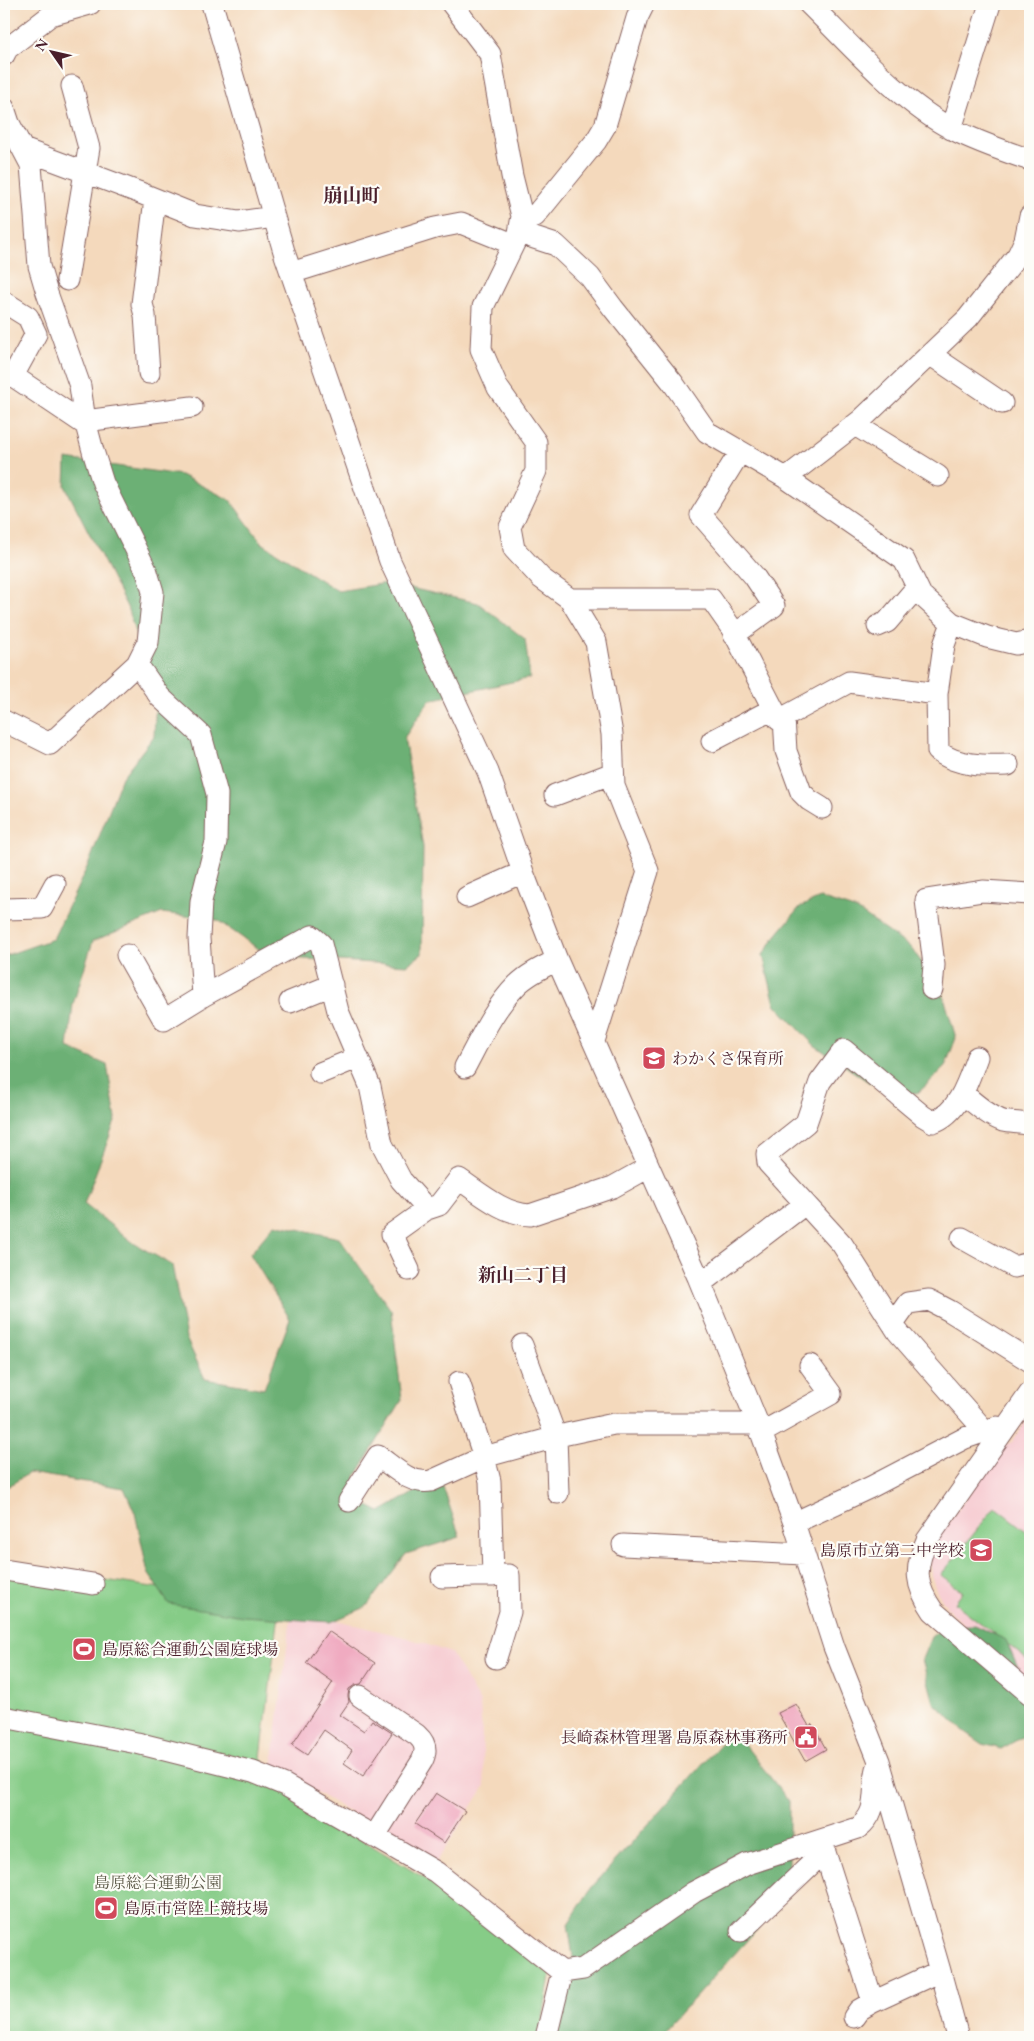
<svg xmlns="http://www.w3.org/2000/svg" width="1034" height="2041" font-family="'EB Garamond','Noto Serif JP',serif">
  <rect width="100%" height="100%" fill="#fdfcf7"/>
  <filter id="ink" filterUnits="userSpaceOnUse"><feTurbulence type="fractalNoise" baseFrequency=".02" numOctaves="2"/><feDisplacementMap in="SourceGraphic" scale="10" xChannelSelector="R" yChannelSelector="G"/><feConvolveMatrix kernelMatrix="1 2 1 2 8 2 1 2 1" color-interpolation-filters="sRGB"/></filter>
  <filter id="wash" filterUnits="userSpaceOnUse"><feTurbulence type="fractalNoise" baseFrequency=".0096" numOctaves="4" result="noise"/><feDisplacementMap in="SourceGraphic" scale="20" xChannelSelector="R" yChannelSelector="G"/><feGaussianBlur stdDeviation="1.12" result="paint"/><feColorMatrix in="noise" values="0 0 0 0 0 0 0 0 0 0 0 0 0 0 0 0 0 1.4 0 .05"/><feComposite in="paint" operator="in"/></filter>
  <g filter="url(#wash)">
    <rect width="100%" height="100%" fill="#f4d9bc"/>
    <path fill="#f7cfd4" d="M 1030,1415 L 1030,1683 L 952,1614 L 937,1592 L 931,1575 L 930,1557 L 934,1544 L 1002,1446 L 1012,1442 Z
      M 292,1609 L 408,1638 L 451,1653 L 480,1703 L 485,1786 L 436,1863 L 272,1766 Z"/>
    <path fill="#86cc87" stroke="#687659" d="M 995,1507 L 1030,1534 L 1030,1662 L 955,1603 L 963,1592 L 941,1575 Z
      M 4,1565 L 280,1606 L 261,1757 L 283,1791 L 434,1884 L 550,1975 L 540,2037 L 4,2037 Z"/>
    <path fill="#6cb074" stroke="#5b6850" d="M 66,459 L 181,475 L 230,500 L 262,543 L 338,591 L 387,583 L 478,603 L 525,639 L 530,678 L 430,700 L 404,738 L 423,847 L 422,954 L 407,965 L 270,957 L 217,920 L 162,913 L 93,941 L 73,1004 L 68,1048 L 107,1065 L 116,1119 L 84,1204 L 135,1244 L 172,1265 L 186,1338 L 205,1379 L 264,1389 L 290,1319 L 250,1254 L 275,1224 L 339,1238 L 391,1310 L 402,1400 L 356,1476 L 356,1500 L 380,1512 L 440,1478 L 460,1537 L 406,1554 L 366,1607 L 331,1622 L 243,1616 L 169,1604 L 148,1573 L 135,1513 L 124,1488 L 29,1473 L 4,1489 L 4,1118 L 10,1102 L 4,1089 L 4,956 L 53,939 L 89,863 L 122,777 L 154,736 L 156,699 L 127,607 L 65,486 Z
      M 820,898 L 857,910 L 910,947 L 941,987 L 956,1038 L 945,1067 L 917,1094 L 870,1083 L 814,1045 L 775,1004 L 763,955 L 778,933 L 800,907 Z
      M 974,1625 L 1006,1640 L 1027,1690 L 1030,1727 L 1024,1736 L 1001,1749 L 983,1744 L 964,1731 L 934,1703 L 922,1659 L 931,1637 L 945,1626 Z
      M 733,1730 L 789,1801 L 789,1894 L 662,2034 L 663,2037 L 536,2037 L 551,2014 L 573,1957 L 568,1924 L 592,1887 Z"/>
    <g id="blocks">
      <path fill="#f0abc1" d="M 328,1631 L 375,1663 L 361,1684 L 355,1685 L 349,1689 L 348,1696 L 349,1702 L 340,1715 L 364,1731 L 372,1720 L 392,1733 L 363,1776 L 344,1763 L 352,1750 L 324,1730 L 307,1755 L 292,1745 L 333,1682 L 306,1663 Z
        M 796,1704 L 809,1726 L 812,1724 L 826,1749 L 805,1761 L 778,1713 Z
        M 436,1793 L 465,1811 L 444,1843 L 415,1824 Z"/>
    </g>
  </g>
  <g filter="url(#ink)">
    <use href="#blocks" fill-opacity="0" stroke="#86605e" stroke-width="1"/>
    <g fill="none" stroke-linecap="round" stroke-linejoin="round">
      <g stroke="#86605e" stroke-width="23">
        <path id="minor" d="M 212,4 L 285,255 L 390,561 L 488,772 L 524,875 L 557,960 L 698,1277 L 758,1424 L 794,1523 L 834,1647 L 879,1761 L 940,1971 L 958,2037
          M 452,4 L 490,54 L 512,176 L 522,216 L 519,233 L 483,307 L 481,349 L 498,388 L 536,442 L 536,471 L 510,527 L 514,549 L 541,578 L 570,599 L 596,642 L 612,734 L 614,786 L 648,871 L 594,1041
          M 809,4 C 851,45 900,102 952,129 C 977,142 1004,151 1030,160
          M 4,55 L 7,49 L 51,15 L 90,4
          M 4,108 L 9,123 L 31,165 L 39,266 L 47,293 L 80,386 L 85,421 L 93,451 L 103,483 L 147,572 L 153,592 L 148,642 L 137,664 L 160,697 L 201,735 L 217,794 L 216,842 L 201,901 L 199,938 L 203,996
          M 951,129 L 990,4
          M 23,149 L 138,192 L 195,215 L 239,222 L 274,217
          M 521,223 L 535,216 L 596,141 L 605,126 L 637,18 L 644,4
          M 519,233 L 556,245 L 590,277 L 613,308 L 673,383 L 707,432 L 786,478 L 904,560 L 921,595 L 952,623 L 987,637 L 1016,644 L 1030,641
          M 291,273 L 435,228 L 461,223 L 513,244
          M 67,280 L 89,148 L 72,86
          M 4,302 L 28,317 L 36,334 L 13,376
          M 931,355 L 1002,403
          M 149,373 L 145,315 L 142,304 L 155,199
          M 4,375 L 13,376 L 86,425
          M 85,421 L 192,407
          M 855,425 L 938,476
          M 786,478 L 861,420 L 968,318 L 1018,255 L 1025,240 L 1030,216
          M 570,599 L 711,599 L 732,629 L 779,720 L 849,682 L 937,694 L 944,645 L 952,623
          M 878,626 L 887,622 L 917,587
          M 734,635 L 774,606 L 754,576 L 701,515 L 740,452
          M 937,694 L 938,751 C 956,766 985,766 1008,765
          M 784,718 L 786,751 L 801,792 L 809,800 L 822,808
          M 4,721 L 50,744 L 137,664
          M 712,741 L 773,709
          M 555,795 L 613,773
          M 467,897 L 523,872
          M 4,909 L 42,908 L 55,884
          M 127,955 L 164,1020 L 203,996 L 312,936 L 321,944 L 338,1011 L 370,1086 L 382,1144 L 401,1180 L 427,1209
          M 932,989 L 934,965 L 926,900 L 983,891 L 1030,894
          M 290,1002 L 332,985
          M 977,1057 C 968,1081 959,1113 933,1122 L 923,1116 L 844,1050 L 820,1082 L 806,1123 L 767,1154 L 768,1163 L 842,1244 L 898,1332 L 985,1431
          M 465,1067 C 480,1039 494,1008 517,985 C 528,974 543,967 557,960
          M 320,1073 L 357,1058
          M 963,1094 C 975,1103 988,1116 1003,1121 C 1012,1123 1021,1122 1030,1125
          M 962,1238 L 1014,1267 L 1030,1263
          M 409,1270 L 392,1234 L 427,1209 L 439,1205 L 459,1179 C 481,1194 504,1214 530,1215 L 613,1187 L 649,1167
          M 701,1283 L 805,1204
          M 893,1324 L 908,1303 L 929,1300 L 950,1311 L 1030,1361
          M 522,1345 L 556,1437 L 558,1493
          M 459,1382 L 484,1457 L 490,1481 L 493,1576
          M 1030,1393 L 927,1540 C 914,1569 915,1585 933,1611 L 1030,1694
          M 761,1433 L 831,1394 L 810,1365
          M 349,1501 L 378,1456 C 395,1468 411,1485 431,1481 L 484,1457 L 567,1434 L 614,1424 L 758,1424
          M 794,1523 L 871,1487 L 965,1438 L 997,1427
          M 623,1545 L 804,1554
          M 4,1570 L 93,1584
          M 442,1577 L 509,1575 L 510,1612 L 496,1658
          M 360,1696 L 417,1735 C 426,1743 427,1751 422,1761 L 374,1837
          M 4,1717 L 137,1743 L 253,1772 L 285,1785 L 436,1872 L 562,1972 L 583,1969 L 694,1892 L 747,1864 L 858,1828 C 880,1811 871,1793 877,1769
          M 821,1840 L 873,2002 L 940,1971
          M 741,1931 L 825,1851
          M 854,2017 L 859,2010 L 873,2002
          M 546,2037 L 562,1972"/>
      </g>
      <use href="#minor" stroke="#fff" stroke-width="21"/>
    </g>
  </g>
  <defs>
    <g id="school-square" transform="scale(1.25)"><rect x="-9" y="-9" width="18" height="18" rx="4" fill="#d1495b" stroke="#fdfcf7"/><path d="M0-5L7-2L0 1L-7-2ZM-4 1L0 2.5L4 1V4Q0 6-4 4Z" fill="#fff"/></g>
    <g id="stadium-square" transform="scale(1.25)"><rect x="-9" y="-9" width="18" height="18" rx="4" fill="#d1495b" stroke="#fdfcf7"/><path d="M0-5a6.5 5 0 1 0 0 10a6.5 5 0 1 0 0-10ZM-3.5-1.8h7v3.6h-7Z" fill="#fff"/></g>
    <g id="civic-square" transform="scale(1.25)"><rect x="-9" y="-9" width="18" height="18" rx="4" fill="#d1495b" stroke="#fdfcf7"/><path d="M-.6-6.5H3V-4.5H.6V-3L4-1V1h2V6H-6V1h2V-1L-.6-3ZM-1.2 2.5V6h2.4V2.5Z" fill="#fff"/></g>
  </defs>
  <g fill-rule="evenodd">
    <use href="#school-square" x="654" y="1058"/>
    <use href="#school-square" x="981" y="1550"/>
    <use href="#stadium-square" x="84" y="1649"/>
    <use href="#civic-square" x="806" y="1737"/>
    <use href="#stadium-square" x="106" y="1908"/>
  </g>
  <g text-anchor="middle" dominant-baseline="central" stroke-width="4.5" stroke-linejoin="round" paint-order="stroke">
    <g font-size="16" fill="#4a1f2b" stroke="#fdfcf7" text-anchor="start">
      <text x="672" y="1058">わかくさ保育所</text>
      <text x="964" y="1550" text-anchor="end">島原市立第二中学校</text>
      <text x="102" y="1649">島原総合運動公園庭球場</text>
      <text x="788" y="1737" text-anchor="end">長崎森林管理署 島原森林事務所</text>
      <text x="124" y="1908">島原市営陸上競技場</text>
    </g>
    <g font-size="16" fill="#5f5c4b" stroke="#fdfcf7">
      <text x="158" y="1882">島原総合運動公園</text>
    </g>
    <g font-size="18" font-weight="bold" fill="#4a1f2b" stroke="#fdfcf7">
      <text x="523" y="1274">新山二丁目</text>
    </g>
    <g font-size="19" font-weight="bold" fill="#4a1f2b" stroke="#fdfcf7">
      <text x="352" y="195">崩山町</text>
    </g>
  </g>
  <rect width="1034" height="2041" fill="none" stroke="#fdfcf7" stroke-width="20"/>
  <g transform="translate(52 52) rotate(304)" stroke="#fdfcf7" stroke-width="4" paint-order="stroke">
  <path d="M0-4L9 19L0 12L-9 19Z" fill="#4a1f2b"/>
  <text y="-8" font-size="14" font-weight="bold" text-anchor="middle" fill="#4a1f2b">N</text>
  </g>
</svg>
